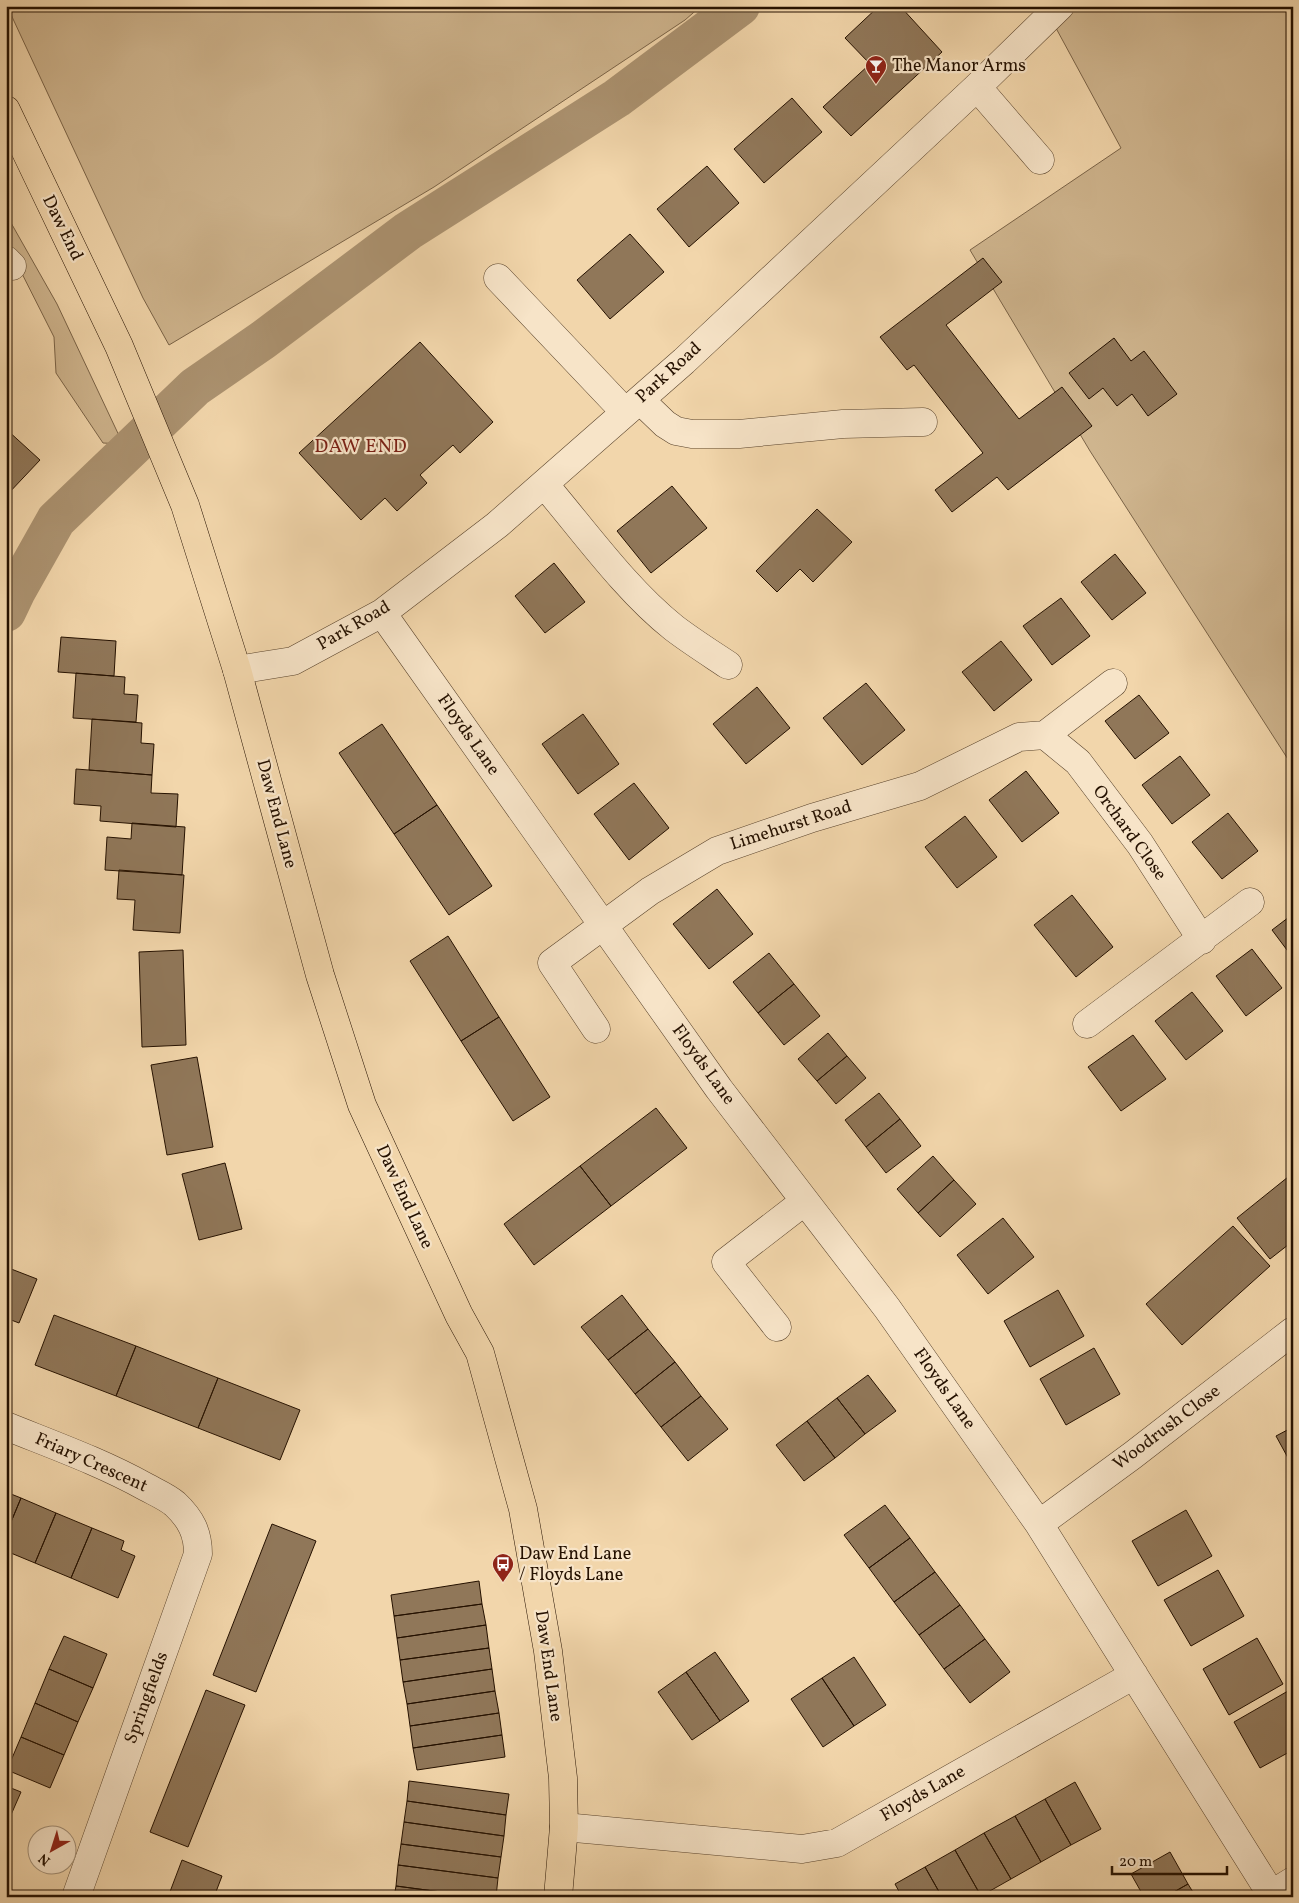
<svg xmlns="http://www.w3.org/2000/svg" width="1299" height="1903" font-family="Vollkorn,serif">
  <rect width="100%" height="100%" fill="#f2d6ab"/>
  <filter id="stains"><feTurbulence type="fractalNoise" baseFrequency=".004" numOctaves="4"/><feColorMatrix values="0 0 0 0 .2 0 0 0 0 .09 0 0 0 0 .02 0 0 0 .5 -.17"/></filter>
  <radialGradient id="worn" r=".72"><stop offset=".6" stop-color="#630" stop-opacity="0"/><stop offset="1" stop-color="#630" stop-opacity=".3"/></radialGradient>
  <path fill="#cfb58e" stroke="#7a6347" d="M 7,6 L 701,6 L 685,20 L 434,187 L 169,345 L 143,298 Z
    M 1044,6 L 1293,6 L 1293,767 L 1090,451 L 970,250 L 1121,148 Z
    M 6,214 L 57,304 L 123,444 L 103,443 L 56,373 L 54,337 L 6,242 Z"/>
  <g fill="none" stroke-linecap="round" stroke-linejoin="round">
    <path stroke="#ac9371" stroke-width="40" d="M 6,612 L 16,591 L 56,520 L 195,387 L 263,340 L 408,231 L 617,98 L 740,6"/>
  </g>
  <path fill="#907759" stroke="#251100" d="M 879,6 L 900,6 L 942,52 L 851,136 L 823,107 L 870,64 L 845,38 Z
    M 792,98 L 822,132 L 764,183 L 734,149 Z
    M 707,166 L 739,203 L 689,247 L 657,209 Z
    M 630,234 L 664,272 L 610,319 L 577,280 Z
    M 983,258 L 1002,282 L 946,325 L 1019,419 L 1062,387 L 1092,426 L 1008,490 L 997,477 L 952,512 L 935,490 L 983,453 L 914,365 L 907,370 L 880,337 Z
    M 1114,338 L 1131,361 L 1144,351 L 1177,394 L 1148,416 L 1132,394 L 1117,406 L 1103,388 L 1089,399 L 1069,373 Z
    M 420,342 L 493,422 L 460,453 L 453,445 L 420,475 L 427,483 L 397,511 L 385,498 L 361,520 L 299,453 Z
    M 6,429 L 40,460 L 6,496 Z
    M 672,486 L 707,528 L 651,573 L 617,531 Z
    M 817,509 L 852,542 L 813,582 L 800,569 L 777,592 L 756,571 Z
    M 1115,554 L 1146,593 L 1112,620 L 1081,582 Z
    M 554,563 L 585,602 L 545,633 L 515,596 Z
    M 1061,598 L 1090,636 L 1052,665 L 1023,626 Z
    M 61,637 L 116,641 L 114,676 L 58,672 Z
    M 1001,641 L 1032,680 L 994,711 L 962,672 Z
    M 76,673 L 125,677 L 124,694 L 138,695 L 136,722 L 73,718 Z
    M 866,683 L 905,730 L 862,765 L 823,718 Z
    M 757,687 L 790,728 L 746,764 L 713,724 Z
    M 1139,695 L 1169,733 L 1135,759 L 1105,721 Z
    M 583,714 L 619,764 L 578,794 L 542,744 Z
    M 92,719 L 142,723 L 141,743 L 154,744 L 152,775 L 89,770 Z
    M 382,724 L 437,805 L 394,834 L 339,753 Z
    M 1180,756 L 1210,795 L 1172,824 L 1142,785 Z
    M 76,769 L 152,775 L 151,793 L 178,794 L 176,827 L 100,821 L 101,806 L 74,804 Z
    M 1026,771 L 1059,813 L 1022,842 L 989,800 Z
    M 634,783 L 669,828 L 629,860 L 594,814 Z
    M 437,805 L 492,886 L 449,915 L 394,834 Z
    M 1228,813 L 1258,851 L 1222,879 L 1192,842 Z
    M 965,816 L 997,857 L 957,888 L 925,847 Z
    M 132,823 L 185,827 L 182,875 L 105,870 L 107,837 L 131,839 Z
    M 119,870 L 184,875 L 180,933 L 133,930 L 135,900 L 117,899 Z
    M 717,889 L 753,934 L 709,969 L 673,924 Z
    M 1072,895 L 1113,947 L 1076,977 L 1034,925 Z
    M 1293,914 L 1293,958 L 1272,930 Z
    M 448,936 L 499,1017 L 461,1041 L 410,961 Z
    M 1252,949 L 1282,988 L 1246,1016 L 1216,976 Z
    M 183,950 L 186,1045 L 142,1047 L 139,952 Z
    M 769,953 L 794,984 L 758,1013 L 733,982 Z
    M 794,984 L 820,1016 L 784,1045 L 758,1013 Z
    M 1192,992 L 1223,1031 L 1186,1060 L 1155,1021 Z
    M 499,1017 L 550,1097 L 513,1121 L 461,1041 Z
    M 828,1033 L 847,1056 L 817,1081 L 798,1059 Z
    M 1133,1035 L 1166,1079 L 1121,1111 L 1088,1067 Z
    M 847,1056 L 866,1078 L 836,1104 L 817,1081 Z
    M 197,1057 L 213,1147 L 167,1155 L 151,1065 Z
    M 879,1093 L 900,1119 L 866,1147 L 845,1120 Z
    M 656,1108 L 687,1148 L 611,1206 L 580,1166 Z
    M 900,1119 L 921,1146 L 886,1173 L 866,1147 Z
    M 933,1156 L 954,1180 L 918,1213 L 897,1189 Z
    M 225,1163 L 242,1229 L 199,1240 L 182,1174 Z
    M 580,1166 L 611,1206 L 534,1265 L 504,1224 Z
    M 1293,1173 L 1293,1241 L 1270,1259 L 1237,1218 Z
    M 954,1180 L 976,1204 L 940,1237 L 918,1213 Z
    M 1003,1218 L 1034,1257 L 988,1294 L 957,1255 Z
    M 1233,1226 L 1270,1266 L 1182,1345 L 1146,1304 Z
    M 6,1267 L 37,1279 L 19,1323 L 6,1318 Z
    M 1058,1290 L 1084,1336 L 1030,1367 L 1004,1321 Z
    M 622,1295 L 648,1329 L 608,1360 L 581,1327 Z
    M 54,1315 L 136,1346 L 116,1396 L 35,1365 Z
    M 648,1329 L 675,1362 L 635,1394 L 608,1360 Z
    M 136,1346 L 218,1378 L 198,1428 L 116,1396 Z
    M 1094,1348 L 1120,1394 L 1066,1425 L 1040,1379 Z
    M 675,1362 L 701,1396 L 661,1427 L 635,1394 Z
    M 868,1375 L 896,1411 L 865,1434 L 837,1398 Z
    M 218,1378 L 300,1410 L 280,1460 L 198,1428 Z
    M 701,1396 L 728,1429 L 688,1461 L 661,1427 Z
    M 837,1398 L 865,1434 L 835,1458 L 807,1421 Z
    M 807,1421 L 835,1458 L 804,1481 L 776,1445 Z
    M 1293,1427 L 1293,1467 L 1276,1436 Z
    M 6,1492 L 21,1498 L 6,1534 Z
    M 21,1498 L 56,1513 L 35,1563 L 6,1551 L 6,1534 Z
    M 885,1505 L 910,1538 L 869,1568 L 844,1535 Z
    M 1186,1510 L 1212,1556 L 1158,1586 L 1132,1541 Z
    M 56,1513 L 92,1528 L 71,1578 L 35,1563 Z
    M 272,1524 L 316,1541 L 256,1692 L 213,1675 Z
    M 92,1528 L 124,1541 L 121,1550 L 135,1556 L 118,1598 L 71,1578 Z
    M 910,1538 L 935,1572 L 894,1602 L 869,1568 Z
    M 1218,1570 L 1244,1616 L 1191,1646 L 1164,1600 Z
    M 935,1572 L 960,1605 L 919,1635 L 894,1602 Z
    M 479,1581 L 482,1604 L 394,1616 L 391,1595 Z
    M 482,1604 L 486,1625 L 397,1638 L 394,1616 Z
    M 960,1605 L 985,1639 L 944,1669 L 919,1635 Z
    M 486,1625 L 489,1648 L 400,1660 L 397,1638 Z
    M 64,1636 L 107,1654 L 93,1688 L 49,1669 Z
    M 1257,1638 L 1283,1684 L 1229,1715 L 1203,1669 Z
    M 985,1639 L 1010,1672 L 970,1703 L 944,1669 Z
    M 489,1648 L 492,1669 L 403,1682 L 400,1660 Z
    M 715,1652 L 749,1701 L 720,1721 L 686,1672 Z
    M 854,1657 L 886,1705 L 854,1726 L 822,1678 Z
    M 49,1669 L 93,1688 L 78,1722 L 35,1703 Z
    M 492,1669 L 495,1691 L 407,1704 L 403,1682 Z
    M 686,1672 L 720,1721 L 692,1740 L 658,1692 Z
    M 822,1678 L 854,1726 L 823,1747 L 791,1699 Z
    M 206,1690 L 245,1705 L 188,1847 L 150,1832 Z
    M 495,1691 L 499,1713 L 410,1726 L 407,1704 Z
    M 1288,1691 L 1293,1700 L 1293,1750 L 1260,1768 L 1234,1722 Z
    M 35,1703 L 78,1722 L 64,1755 L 21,1737 Z
    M 499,1713 L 502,1735 L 413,1748 L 410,1726 Z
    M 502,1735 L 505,1757 L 417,1770 L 413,1748 Z
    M 21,1737 L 64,1755 L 50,1788 L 7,1770 Z
    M 409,1781 L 509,1794 L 506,1815 L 407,1801 Z
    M 1075,1782 L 1101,1829 L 1071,1845 L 1045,1799 Z
    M 6,1786 L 21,1792 L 7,1824 L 6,1824 Z
    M 1045,1799 L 1071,1845 L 1041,1862 L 1015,1816 Z
    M 407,1801 L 506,1815 L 504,1836 L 404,1822 Z
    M 1015,1816 L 1041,1862 L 1011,1879 L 984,1833 Z
    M 404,1822 L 504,1836 L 501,1857 L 401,1844 Z
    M 984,1833 L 1011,1879 L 981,1896 L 955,1850 Z
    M 401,1844 L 501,1857 L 498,1878 L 398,1865 Z
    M 955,1850 L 981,1896 L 942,1897 L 925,1867 Z
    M 1170,1852 L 1188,1884 L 1165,1897 L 1144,1897 L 1131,1874 Z
    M 182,1860 L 222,1876 L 214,1897 L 168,1897 Z
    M 398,1865 L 498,1878 L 496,1897 L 479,1897 L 396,1886 Z
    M 925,1867 L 942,1897 L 902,1897 L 895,1884 Z
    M 1188,1884 L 1196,1897 L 1165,1897 Z
    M 396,1886 L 479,1897 L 394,1897 Z"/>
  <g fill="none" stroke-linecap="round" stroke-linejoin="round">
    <g stroke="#58422b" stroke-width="29">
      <path id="minor" d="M 977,87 L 1040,160
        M 6,260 L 12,266
        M 498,278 L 625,412
        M 640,400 L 665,424 L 676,431 L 692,434 L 739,434 L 843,424 L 923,422
        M 544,484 C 584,531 626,590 674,628 C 691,641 710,653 728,665
        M 382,613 L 719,1089 L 887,1308 L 1039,1524 L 1273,1897
        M 237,670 L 293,661 L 382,613 L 497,525 L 684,361 L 977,87 L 1060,6
        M 1045,735 L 1078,762 L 1140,844 L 1202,940
        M 1087,1024 L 1250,902
        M 596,1029 L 552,963 L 650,891 L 717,851 L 812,818 L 920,786 L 1019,737 L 1045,735 L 1113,683
        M 777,1327 L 726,1262 L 805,1201
        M 6,1426 C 53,1445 101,1462 146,1487 C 155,1492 167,1497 175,1504 C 191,1519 198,1533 198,1554 L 76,1897
        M 1039,1524 L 1133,1455 L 1293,1331
        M 564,1827 L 802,1849 L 837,1843 L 1134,1675
        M 1272,1894 L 1293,1881"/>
    </g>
    <g stroke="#251100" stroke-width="29">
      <path id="major" d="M 6,110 L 119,346 L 185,505 L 237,670 L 320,975 L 362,1105 L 459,1315 L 480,1353 L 523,1509 L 548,1651 L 563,1778 L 564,1827 L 558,1897"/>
    </g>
    <use href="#minor" stroke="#f7e4c8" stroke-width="28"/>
    <use href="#major" stroke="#f2d6ab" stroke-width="28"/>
  </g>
  <defs>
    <g id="bar-pin" transform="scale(1.125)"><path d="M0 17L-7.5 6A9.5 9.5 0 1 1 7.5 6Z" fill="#8f2418" stroke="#f7e4c8"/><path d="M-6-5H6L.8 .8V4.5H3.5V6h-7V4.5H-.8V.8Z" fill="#fff"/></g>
    <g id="bus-pin" transform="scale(1.125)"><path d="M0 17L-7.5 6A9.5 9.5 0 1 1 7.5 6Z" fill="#8f2418" stroke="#f7e4c8"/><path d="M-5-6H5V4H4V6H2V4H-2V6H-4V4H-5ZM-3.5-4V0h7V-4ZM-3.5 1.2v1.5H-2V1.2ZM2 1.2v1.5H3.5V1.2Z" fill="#fff"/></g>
  </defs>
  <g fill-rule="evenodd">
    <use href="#bar-pin" x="876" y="66"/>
    <use href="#bus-pin" x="503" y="1564"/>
  </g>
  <g text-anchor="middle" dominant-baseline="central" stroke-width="4.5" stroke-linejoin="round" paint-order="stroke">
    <g font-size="18" fill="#251100" stroke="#f7e4c8" text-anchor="start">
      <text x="892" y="66">The Manor Arms</text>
      <text x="519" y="1554">Daw End Lane<tspan x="519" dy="21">/ Floyds Lane</tspan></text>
    </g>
    <g font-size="18" fill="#251100" stroke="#f7e4c8">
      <text transform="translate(62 228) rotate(64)">Daw End</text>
      <text transform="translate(669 373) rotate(-42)">Park Road</text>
      <text transform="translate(354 626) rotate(-30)">Park Road</text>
      <text transform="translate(468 735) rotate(55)">Floyds Lane</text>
      <text transform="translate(276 814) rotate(75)">Daw End Lane</text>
      <text transform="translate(791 826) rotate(-18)">Limehurst Road</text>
      <text transform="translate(1129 833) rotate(54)">Orchard Close</text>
      <text transform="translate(703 1065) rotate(54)">Floyds Lane</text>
      <text transform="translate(404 1197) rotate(65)">Daw End Lane</text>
      <text transform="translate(944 1389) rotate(55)">Floyds Lane</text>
      <text transform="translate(1167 1428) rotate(-37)">Woodrush Close</text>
      <text transform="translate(91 1463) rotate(24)">Friary Crescent</text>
      <text transform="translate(548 1666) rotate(82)">Daw End Lane</text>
      <text transform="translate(147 1698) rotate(-70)">Springfields</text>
      <text transform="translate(923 1794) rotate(-30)">Floyds Lane</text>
    </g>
    <g font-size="19" letter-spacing="1" fill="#7a1f14" stroke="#f7e4c8">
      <text x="361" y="447">DAW END</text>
    </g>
  </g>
  <rect width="1299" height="1903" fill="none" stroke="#f2d6ab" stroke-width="25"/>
  <rect x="8" y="8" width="1284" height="1888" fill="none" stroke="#251100" stroke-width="2.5"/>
  <rect x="12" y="12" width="1274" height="1878" fill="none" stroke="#251100"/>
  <g transform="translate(52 1850) rotate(219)"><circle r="24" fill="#f7e4c8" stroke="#a39078"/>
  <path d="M0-4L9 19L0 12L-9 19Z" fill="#8f2418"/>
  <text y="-8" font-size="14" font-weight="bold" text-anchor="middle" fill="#251100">N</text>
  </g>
  <path d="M1112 1866v8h115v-8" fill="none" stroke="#251100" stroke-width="2.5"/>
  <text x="1119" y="1866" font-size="15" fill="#251100" stroke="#f7e4c8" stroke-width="4" paint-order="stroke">20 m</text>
  <rect width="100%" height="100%" filter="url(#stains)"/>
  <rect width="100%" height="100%" fill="url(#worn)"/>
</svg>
